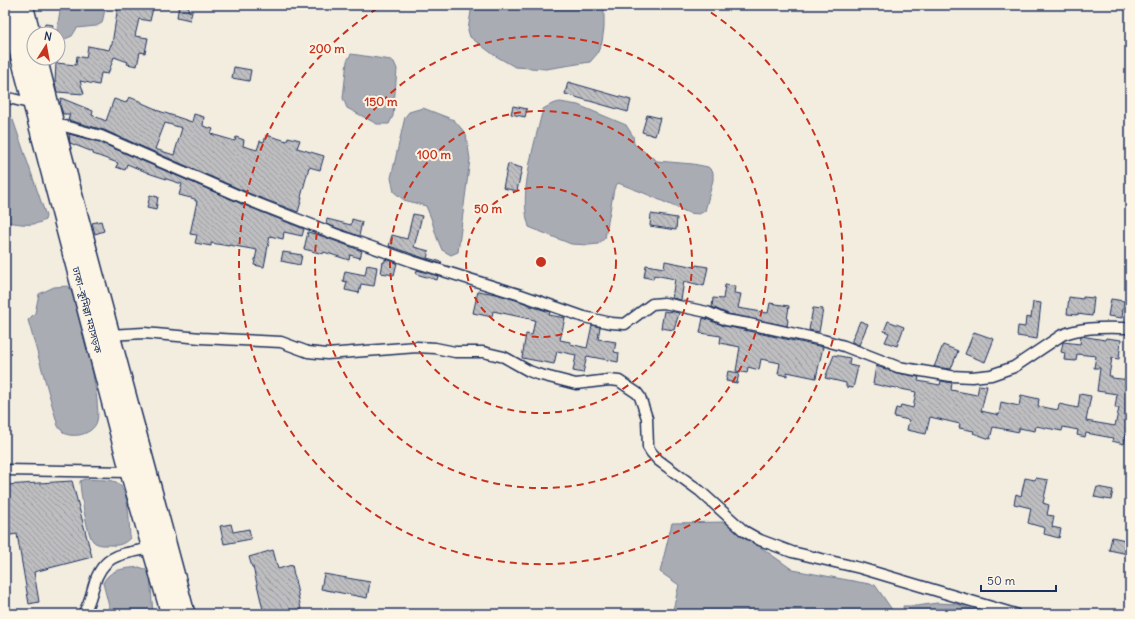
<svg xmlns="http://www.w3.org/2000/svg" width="1135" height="619" font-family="Delius,'Noto Sans Bengali',sans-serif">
  <defs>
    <pattern id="building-back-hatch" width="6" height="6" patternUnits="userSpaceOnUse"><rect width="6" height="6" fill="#bebec0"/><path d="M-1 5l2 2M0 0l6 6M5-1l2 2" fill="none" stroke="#9a9b9f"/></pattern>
  </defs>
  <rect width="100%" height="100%" fill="#f3ede0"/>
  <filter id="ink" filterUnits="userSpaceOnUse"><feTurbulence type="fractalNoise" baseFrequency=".025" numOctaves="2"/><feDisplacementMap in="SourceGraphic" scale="8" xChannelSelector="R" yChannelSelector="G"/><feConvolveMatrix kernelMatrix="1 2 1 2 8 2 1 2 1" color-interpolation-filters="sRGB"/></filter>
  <g filter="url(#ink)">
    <path fill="#a9acb3" stroke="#707a91" d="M 61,5 L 106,5 L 102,23 L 96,26 L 77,28 L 72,36 L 65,39 L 59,37 L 57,29 Z
      M 472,5 L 604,5 L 604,28 L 602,42 L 597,54 L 590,62 L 546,69 L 515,67 L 494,55 L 470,37 L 468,30 Z
      M 351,54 L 391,60 L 394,62 L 397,69 L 393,116 L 389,124 L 377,124 L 347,108 L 343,98 L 347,61 Z
      M 560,102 L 578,105 L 626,125 L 633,136 L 634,144 L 657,161 L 693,164 L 708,167 L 713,172 L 713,180 L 705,211 L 699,214 L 689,213 L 644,193 L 618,183 L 614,189 L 605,238 L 598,244 L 589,245 L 571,244 L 529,227 C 528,222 526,217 526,212 C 522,184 536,137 543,109 L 552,104 Z
      M 423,108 L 454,120 L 466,134 L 470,159 L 458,252 L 451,255 L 442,250 L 437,238 L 431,218 L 426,206 L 404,200 L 394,192 L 391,178 L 405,117 L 409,112 Z
      M 5,111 L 13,120 L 46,216 L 45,220 C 34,227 20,224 8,222 L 5,218 Z
      M 68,286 L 71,291 L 74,297 C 82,331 93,365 97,400 C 97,406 99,414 97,421 C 95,429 86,434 79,435 C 68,436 64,435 58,426 L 28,320 L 35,313 L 39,294 L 54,287 Z
      M 84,479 C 91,480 111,479 116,482 C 130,489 129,524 130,538 C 124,544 119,546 111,545 C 105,545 98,546 93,541 C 87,535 80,491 80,481 Z
      M 725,522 L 793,570 L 875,585 L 895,614 L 672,614 L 679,585 L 660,572 L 672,523 Z
      M 139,567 L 145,569 L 150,575 L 153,614 L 111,614 L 103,583 C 111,568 124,569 139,567 Z
      M 937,603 L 957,604 L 985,614 L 904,614 L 903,606 L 917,606 Z"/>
    <path fill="url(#building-back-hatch)" stroke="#1b2f5e" fill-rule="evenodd" d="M 125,5 L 139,5 L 153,8 L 150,21 L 139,19 L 135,36 L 148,38 L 145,53 L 140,52 L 137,66 L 127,64 L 128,62 L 114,57 L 108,74 L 101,73 L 99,85 L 80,81 L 84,94 L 57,92 L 55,83 L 56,63 L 76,65 L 77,56 L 86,58 L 88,46 L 109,50 L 111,44 L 112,44 L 118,6 L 124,7 Z
      M 179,5 L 189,5 L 188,11 L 192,12 L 190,20 L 177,17 Z
      M 45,24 L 53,25 L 51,34 L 44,33 Z
      M 234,67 L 251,70 L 249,81 L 232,78 Z
      M 568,82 L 631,100 L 628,112 L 565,94 Z
      M 129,97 L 142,102 L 142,103 L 156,109 L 156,110 L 192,122 L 194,114 L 204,117 L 203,126 L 213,129 L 211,134 L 235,141 L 236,137 L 244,140 L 243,146 L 257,150 L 260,141 L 264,142 L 266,135 L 287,141 L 288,137 L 300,140 L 297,148 L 324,156 L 320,170 L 309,167 L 301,197 L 302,198 L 298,212 L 253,195 L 104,130 L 68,120 L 70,114 L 63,114 L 60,105 L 61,98 L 93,111 L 92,115 L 106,121 L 114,99 L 126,103 ZM 165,123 L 182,128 L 174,155 L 155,149 Z
      M 513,106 L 527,109 L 525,117 L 511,114 Z
      M 647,115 L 660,118 L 655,136 L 642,132 Z
      M 69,134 L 99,142 L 249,207 L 304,229 L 302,236 L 284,232 L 283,239 L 270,236 L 264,267 L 254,265 L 257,250 L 229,245 L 229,246 L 211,243 L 211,246 L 195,243 L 197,235 L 190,234 L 197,201 L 195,201 L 195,199 L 179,195 L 182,184 L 151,174 L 127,164 L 125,170 L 116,167 L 118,163 L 93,154 L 93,152 L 70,143 Z
      M 508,164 L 522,168 L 517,191 L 503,188 Z
      M 150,195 L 158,197 L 156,210 L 147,208 Z
      M 413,214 L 422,216 L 414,247 L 429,251 L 427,258 L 442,262 L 441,264 L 389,246 L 392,235 L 407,239 Z
      M 651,214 L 677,218 L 676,230 L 650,226 Z
      M 327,219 L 351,225 L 352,219 L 362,222 L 359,236 L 326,224 Z
      M 101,221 L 104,231 L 95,234 L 92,223 Z
      M 308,232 L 319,235 L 362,251 L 360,258 L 350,255 L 349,260 L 324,252 L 323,254 L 304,249 Z
      M 283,252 L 302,255 L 300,265 L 281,261 Z
      M 385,259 L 397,263 L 394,275 L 381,273 L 383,262 L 385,262 Z
      M 665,261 L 695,267 L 696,265 L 708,267 L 704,286 L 684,281 L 681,300 L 672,298 L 675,279 L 654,275 L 653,279 L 644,277 L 646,265 L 664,268 Z
      M 367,265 L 377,267 L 374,286 L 361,284 L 359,293 L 345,290 L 347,282 L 343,281 L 345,271 L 365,275 Z
      M 417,270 L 438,276 L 437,280 L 416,274 Z
      M 725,285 L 735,286 L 734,293 L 741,294 L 738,308 L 768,313 L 770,303 L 789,306 L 787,320 L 788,320 L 787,326 L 728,314 L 712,307 L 713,298 L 723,299 Z
      M 478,291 L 496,294 L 519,301 L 530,305 L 530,306 L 550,312 L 549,315 L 565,318 L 560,340 L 570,342 L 570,344 L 587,348 L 592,325 L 600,327 L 598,339 L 616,342 L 614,352 L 619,353 L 618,362 L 587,356 L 583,373 L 573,371 L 576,355 L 557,351 L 554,364 L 522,358 L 526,334 L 532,335 L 535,320 L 493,311 L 492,317 L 473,313 Z
      M 1069,297 L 1083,299 L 1083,297 L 1094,298 L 1092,316 L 1077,314 L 1077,315 L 1067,314 Z
      M 1111,299 L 1124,301 L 1122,318 L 1108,316 Z
      M 1033,302 L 1041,303 L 1037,339 L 1017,336 L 1018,326 L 1025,327 L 1026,317 L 1031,318 Z
      M 813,308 L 823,309 L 819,332 L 809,330 Z
      M 664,311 L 669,312 L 670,311 L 679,313 L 674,330 L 661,328 Z
      M 703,318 L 725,326 L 823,347 L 816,378 L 787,372 L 787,376 L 778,374 L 780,363 L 761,359 L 759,370 L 748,367 L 747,373 L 736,371 L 740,347 L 720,343 L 721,336 L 700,333 Z
      M 860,321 L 868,324 L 859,345 L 852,342 L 852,340 Z
      M 888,321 L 904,327 L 897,346 L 885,342 L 889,333 L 884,331 Z
      M 974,332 L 994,339 L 985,362 L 965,354 Z
      M 1081,336 L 1105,340 L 1106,338 L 1121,340 L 1119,359 L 1112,358 L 1109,376 L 1112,376 L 1112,378 L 1130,380 L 1130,392 L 1129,392 L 1126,414 L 1130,416 L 1124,444 L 1112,441 L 1113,438 L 1086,433 L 1085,437 L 1077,435 L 1078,430 L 1063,427 L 1062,431 L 1036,426 L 1035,431 L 1019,428 L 1019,432 L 993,427 L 990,439 L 973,433 L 974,431 L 959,428 L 960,424 L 930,417 L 926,434 L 907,430 L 909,420 L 894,417 L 896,408 L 900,409 L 901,405 L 913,408 L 916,392 L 891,387 L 891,388 L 873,384 L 876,366 L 897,373 L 919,377 L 918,381 L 940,385 L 941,381 L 952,383 L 951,390 L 977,395 L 979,385 L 987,386 L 981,411 L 999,415 L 1001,402 L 1019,406 L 1021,395 L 1039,399 L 1038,406 L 1058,410 L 1059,404 L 1078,408 L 1080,394 L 1091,396 L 1086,421 L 1115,426 L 1119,408 L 1115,408 L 1117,394 L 1097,391 L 1100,368 L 1094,368 L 1096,356 L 1077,354 L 1076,361 L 1064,360 L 1065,353 L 1061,352 L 1063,342 L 1080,344 Z
      M 943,345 L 958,351 L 951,369 L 934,367 Z
      M 834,355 L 850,358 L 849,365 L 858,367 L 853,388 L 846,387 L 846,383 L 825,378 Z
      M 728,371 L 739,373 L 737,383 L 726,381 Z
      M 1025,478 L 1035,480 L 1036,478 L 1048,480 L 1043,503 L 1049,505 L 1047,515 L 1054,516 L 1052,527 L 1061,529 L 1059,538 L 1044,534 L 1045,528 L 1028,523 L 1031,508 L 1014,504 L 1016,494 L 1021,496 Z
      M 72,481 L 92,557 L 34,572 L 39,602 L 29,604 L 17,534 L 5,536 L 5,485 Z
      M 1097,487 L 1113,490 L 1111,500 L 1094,497 Z
      M 231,524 L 233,532 L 249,529 L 251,539 L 224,544 L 220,526 Z
      M 1112,537 L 1130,541 L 1128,554 L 1109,550 Z
      M 273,550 L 278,569 L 292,565 L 302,614 L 264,614 L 253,567 L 252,567 L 249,557 Z
      M 324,574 L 370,582 L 367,598 L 321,589 Z"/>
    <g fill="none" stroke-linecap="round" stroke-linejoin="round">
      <g stroke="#1b2f5e" stroke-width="13">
        <path id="street" d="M 5,97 L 33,104
          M 53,123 L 101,136 L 251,201 L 335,234 L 411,261 L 521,295 L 584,317 L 611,323 L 625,324 L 652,304 L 664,303 L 707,312 L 726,320 L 749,324 L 823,340 L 844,346 L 898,367 L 951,376 L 972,377 L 991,375 L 1014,367 L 1062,335 C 1083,326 1108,328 1130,328
          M 109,335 L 144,333 L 201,338 L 281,342 L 308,352 L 327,354 L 417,347 L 435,348 L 455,352 L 483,352 L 504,357 L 529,371 L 537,374 L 576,384 L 609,380 L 619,381 L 637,393 L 640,397 L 647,418 L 648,447 L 651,452 L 658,460 L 700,491 L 744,531 L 760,540 L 792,552 L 860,568 L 1015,614
          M 5,470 L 130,472
          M 83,614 C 89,605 91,595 94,585 C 103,553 123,554 152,548"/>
      </g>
      <g stroke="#1b2f5e" stroke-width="22">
        <path id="highway" d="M 7,5 L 130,472 L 171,614
          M 23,5 L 34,47
          M 37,58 C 84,244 136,429 185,614"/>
      </g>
      <use href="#street" stroke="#fcf5e5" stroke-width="10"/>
      <use href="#highway" stroke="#fcf5e5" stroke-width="19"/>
    </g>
  </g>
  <g fill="none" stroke="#c8321e" stroke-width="2" stroke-dasharray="7 5">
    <circle cx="541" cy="262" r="75"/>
    <circle cx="541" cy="262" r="151"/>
    <circle cx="541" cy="262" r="226"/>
    <path d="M701 6A302 302 0 1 1 381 6"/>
  </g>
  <g text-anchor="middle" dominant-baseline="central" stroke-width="4" stroke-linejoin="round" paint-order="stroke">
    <g font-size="10" fill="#1b2f5e" stroke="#fcf5e5">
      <text transform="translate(87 310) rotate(75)">ঢাকা–কুমিল্লা মহাসড়ক</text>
    </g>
  </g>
  <circle cx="541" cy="262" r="6" fill="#c8321e" stroke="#fcf5e5" stroke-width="2"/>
  <g font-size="12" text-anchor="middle" font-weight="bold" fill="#c8321e" stroke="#fcf5e5" stroke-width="4" stroke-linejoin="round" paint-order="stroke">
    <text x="327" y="53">200 m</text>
    <text x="381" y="106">150 m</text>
    <text x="434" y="159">100 m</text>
    <text x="488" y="213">50 m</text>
  </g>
  <rect width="1135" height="619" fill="none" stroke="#fcf5e5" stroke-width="20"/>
  <rect x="10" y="10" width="1115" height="599" fill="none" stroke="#1b2f5e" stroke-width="1.5" filter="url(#ink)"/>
  <g transform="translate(46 46) rotate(11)"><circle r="19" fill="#fcf5e5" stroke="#a2a6af"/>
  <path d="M0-3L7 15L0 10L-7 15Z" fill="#c8321e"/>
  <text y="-6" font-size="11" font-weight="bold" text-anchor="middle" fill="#1b2f5e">N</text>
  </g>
  <path d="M981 585v6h75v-6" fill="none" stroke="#1b2f5e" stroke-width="2"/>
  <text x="987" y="585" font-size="12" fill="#1b2f5e" stroke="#fcf5e5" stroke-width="3" paint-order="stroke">50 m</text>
</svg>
